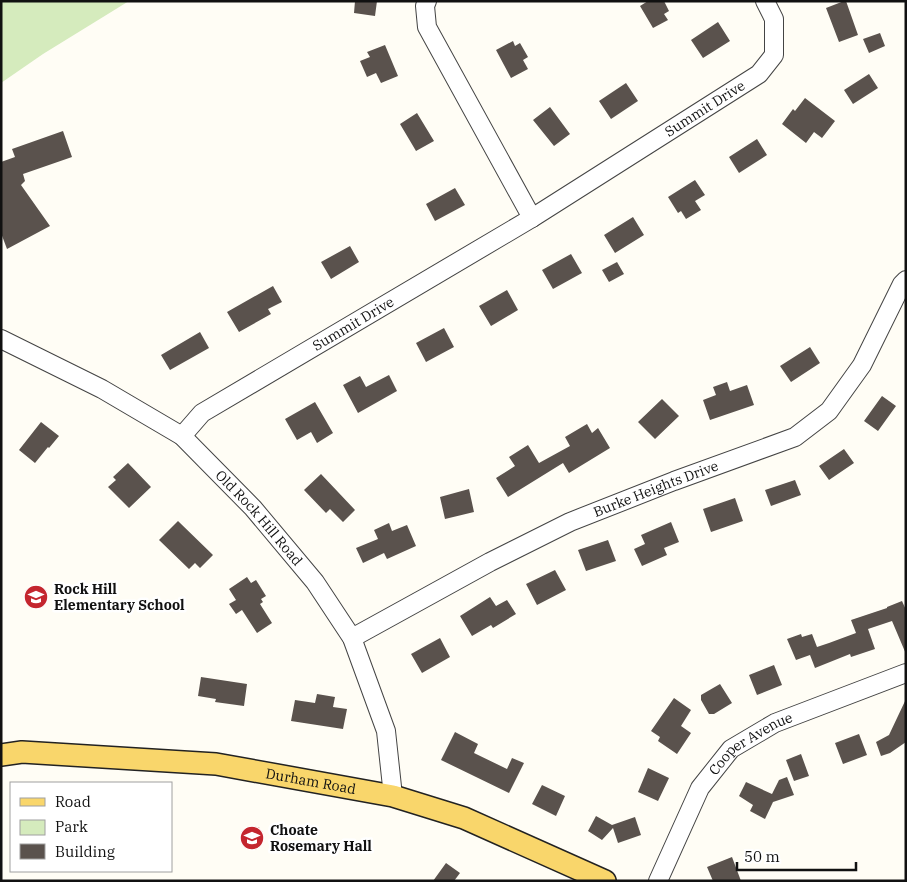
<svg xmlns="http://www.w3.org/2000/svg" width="907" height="882" font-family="'IBM Plex Serif',serif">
  <rect width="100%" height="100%" fill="#fffdf5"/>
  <path fill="#d5ebbd" d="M 1,1 L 129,1 L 43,54 L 1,83 Z"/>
  <path fill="#5a524d" d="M 355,1 L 377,1 L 375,16 L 354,13 Z
    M 648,1 L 664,1 L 669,11 L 664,14 L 668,20 L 653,28 L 640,6 Z
    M 844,1 L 846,1 L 858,35 L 839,42 L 826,8 Z
    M 718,22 L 730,41 L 703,58 L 691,40 Z
    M 880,33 L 885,46 L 869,53 L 863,39 Z
    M 513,41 L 515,46 L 520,43 L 528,57 L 523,60 L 528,69 L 511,78 L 496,50 Z
    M 385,45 L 398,76 L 381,83 L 376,73 L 367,77 L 360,61 L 370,57 L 367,52 Z
    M 869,74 L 878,88 L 853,104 L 844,90 Z
    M 626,83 L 638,101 L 611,119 L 599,101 Z
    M 805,98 L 835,121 L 822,138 L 814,132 L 806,143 L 782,124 L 793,109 L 795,111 Z
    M 550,107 L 570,134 L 554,146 L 533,120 Z
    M 417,113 L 434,141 L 416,151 L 400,124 Z
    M 63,131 L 72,157 L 23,174 L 25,181 L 21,185 L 50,226 L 7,249 L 1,233 L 1,162 L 15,157 L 12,149 Z
    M 757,139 L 767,155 L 739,173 L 729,157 Z
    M 695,180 L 705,195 L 695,201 L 701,210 L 686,219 L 681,211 L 678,213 L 668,197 Z
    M 455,188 L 465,205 L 435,221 L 426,204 Z
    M 633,217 L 644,235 L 615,253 L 604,235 Z
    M 350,246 L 359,262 L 331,279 L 321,262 Z
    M 571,254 L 582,273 L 553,289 L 542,270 Z
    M 617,262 L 624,274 L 609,282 L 602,270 Z
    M 273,286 L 282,302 L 268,309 L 271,314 L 239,332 L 227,312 Z
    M 507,290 L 518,310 L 491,326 L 479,306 Z
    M 444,328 L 454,347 L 426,362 L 416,343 Z
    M 200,332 L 209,348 L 170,370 L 161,355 Z
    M 810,347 L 820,363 L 791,382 L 780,366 Z
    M 389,375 L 397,391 L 358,413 L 343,385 L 360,376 L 366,387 Z
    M 727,382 L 730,391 L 747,385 L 754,405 L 710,420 L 703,400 L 716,395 L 713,387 Z
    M 882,396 L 896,406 L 878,431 L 864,421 Z
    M 662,399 L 679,416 L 655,439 L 638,422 Z
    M 315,402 L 333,433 L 317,443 L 311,432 L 297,440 L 285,419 Z
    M 41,422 L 59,436 L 49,448 L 48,447 L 35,463 L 19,450 Z
    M 587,424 L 592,433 L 598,428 L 610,448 L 569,473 L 563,463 L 508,497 L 496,478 L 515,466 L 509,457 L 528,445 L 539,463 L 570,446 L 565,437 Z
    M 844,449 L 854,463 L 829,480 L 819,466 Z
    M 128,463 L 151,487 L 129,508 L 108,487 L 116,480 L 113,477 Z
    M 321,474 L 355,510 L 343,522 L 330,509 L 326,513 L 304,490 Z
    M 795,480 L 801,495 L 771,506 L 765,490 Z
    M 469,489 L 474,512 L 445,519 L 440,497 Z
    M 735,498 L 743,521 L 711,532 L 703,509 Z
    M 178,521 L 213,555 L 200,568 L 195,563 L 189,569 L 159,540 Z
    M 671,522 L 679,542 L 664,548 L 667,555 L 642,566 L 634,549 L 645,544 L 641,535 Z
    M 389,523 L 392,531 L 407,525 L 416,546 L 387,559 L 384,553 L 363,563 L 356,548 L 378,539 L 374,530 Z
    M 608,540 L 616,561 L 586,571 L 578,550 Z
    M 555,570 L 566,590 L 537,605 L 526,584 Z
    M 247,577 L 251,583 L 256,580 L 266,596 L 261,599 L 263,602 L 260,604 L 272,623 L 257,633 L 242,610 L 236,614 L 229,604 L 236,600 L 229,589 Z
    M 490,597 L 496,606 L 507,600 L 516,614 L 493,628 L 491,625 L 472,636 L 460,616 Z
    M 902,601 L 906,610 L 906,654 L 892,621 L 868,629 L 875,649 L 851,657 L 850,654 L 815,668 L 810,655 L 796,660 L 787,639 L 801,634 L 802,637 L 812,634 L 817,647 L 829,643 L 856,633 L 851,620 L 887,608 L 887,607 Z
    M 440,638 L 450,657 L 422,673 L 411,654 Z
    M 774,665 L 782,685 L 757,695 L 749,675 Z
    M 201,677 L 247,684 L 244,706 L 215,702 L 216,699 L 198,696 Z
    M 720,684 L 732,703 L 714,714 L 709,714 L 701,700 L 701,695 Z
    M 317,694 L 335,697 L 333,707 L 347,709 L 343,729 L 291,721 L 295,700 L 315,703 Z
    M 674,698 L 691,710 L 681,726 L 691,733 L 677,754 L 658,741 L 660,737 L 651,731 Z
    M 906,699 L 906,742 L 890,753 L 881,756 L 876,742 L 889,735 Z
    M 455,732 L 478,744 L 474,753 L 507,769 L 512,758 L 524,763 L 509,793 L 441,760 Z
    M 859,734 L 867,755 L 843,764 L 835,743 Z
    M 801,754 L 809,776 L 794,781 L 786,760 Z
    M 648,768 L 669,778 L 658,801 L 638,792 Z
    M 787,777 L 794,795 L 773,802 L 765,819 L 750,811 L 753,805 L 739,796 L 746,782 L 772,794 L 779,780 Z
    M 542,785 L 565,796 L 556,816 L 532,804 Z
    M 596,816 L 612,825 L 635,817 L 641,835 L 618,843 L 613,828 L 602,840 L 588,831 Z
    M 732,857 L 741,881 L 713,881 L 707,867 Z
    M 446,863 L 460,873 L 454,881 L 433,881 Z"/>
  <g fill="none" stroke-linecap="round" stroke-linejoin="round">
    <g stroke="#444" stroke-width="20">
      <g id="minor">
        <path id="s1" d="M 427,1 L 425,6 L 427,27 L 532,218 L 759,74 L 774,55 L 774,19 L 765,1"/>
        <path id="s2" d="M 1,339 L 102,389 L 182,436 L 253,508 L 315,582 L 352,638 L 386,731 L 393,796"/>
        <path id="s3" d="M 182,436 L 202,413 L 532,218"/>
        <path id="s4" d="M 352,638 L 490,562 L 570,522 L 674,481 L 795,437 L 829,411 L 862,365 L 902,284 L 906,280"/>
        <path id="s5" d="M 658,881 L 700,788 L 731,749 L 775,723 L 906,673"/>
      </g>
    </g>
    <g stroke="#222" stroke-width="24">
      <g id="major">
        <path id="s6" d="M 1,755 L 22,752 L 216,764 L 393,796 L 464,818 L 605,881"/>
      </g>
    </g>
    <use href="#minor" stroke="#fff" stroke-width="18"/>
    <use href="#major" stroke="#f9d66b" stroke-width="21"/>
  </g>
  <defs>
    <g id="school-disc" transform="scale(1.25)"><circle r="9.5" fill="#c4262e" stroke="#fff"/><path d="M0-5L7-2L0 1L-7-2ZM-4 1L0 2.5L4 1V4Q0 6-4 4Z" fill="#fff"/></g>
    <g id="university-disc" transform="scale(1.25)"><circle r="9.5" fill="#c4262e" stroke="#fff"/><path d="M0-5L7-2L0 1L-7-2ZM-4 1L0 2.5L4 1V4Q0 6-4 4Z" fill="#fff"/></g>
  </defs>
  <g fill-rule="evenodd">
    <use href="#school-disc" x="36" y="597"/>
    <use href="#university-disc" x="252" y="838"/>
  </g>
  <g text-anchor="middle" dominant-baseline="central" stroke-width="5" stroke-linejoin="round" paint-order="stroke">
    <g font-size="14" fill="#111" stroke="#fff">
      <text stroke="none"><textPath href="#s1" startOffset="449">Summit Drive</textPath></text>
      <text stroke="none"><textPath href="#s3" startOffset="206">Summit Drive</textPath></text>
      <text stroke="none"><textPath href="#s4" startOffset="339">Burke Heights Drive</textPath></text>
      <text stroke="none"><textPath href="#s2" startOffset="318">Old Rock Hill Road</textPath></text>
      <text stroke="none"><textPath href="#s5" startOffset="171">Cooper Avenue</textPath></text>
      <text stroke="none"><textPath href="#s6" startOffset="312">Durham Road</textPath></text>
    </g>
    <g font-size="14" font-weight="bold" fill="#111" stroke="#fff" text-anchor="start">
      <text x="54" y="589">Rock Hill<tspan x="54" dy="16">Elementary School</tspan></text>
      <text x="270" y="830">Choate<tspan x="270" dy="16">Rosemary Hall</tspan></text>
    </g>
  </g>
  <rect width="907" height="882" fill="none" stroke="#111111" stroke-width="5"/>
  <rect x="10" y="782" width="162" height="90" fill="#ffffff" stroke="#a0a0a0"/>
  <rect x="20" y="798" width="25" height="8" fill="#f9d66b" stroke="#a0a0a0"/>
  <text x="55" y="807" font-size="15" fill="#111111">Road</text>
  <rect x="20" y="820" width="25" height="15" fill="#d5ebbd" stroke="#a0a0a0"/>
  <text x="55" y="832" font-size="15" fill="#111111">Park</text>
  <rect x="20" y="844" width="25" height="15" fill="#5a524d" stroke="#a0a0a0"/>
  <text x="55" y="857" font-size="15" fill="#111111">Building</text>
  <path d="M737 862v8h119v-8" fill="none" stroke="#111111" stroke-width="2.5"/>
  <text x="744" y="862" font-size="15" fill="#111111" stroke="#ffffff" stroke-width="4" paint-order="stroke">50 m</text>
</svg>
